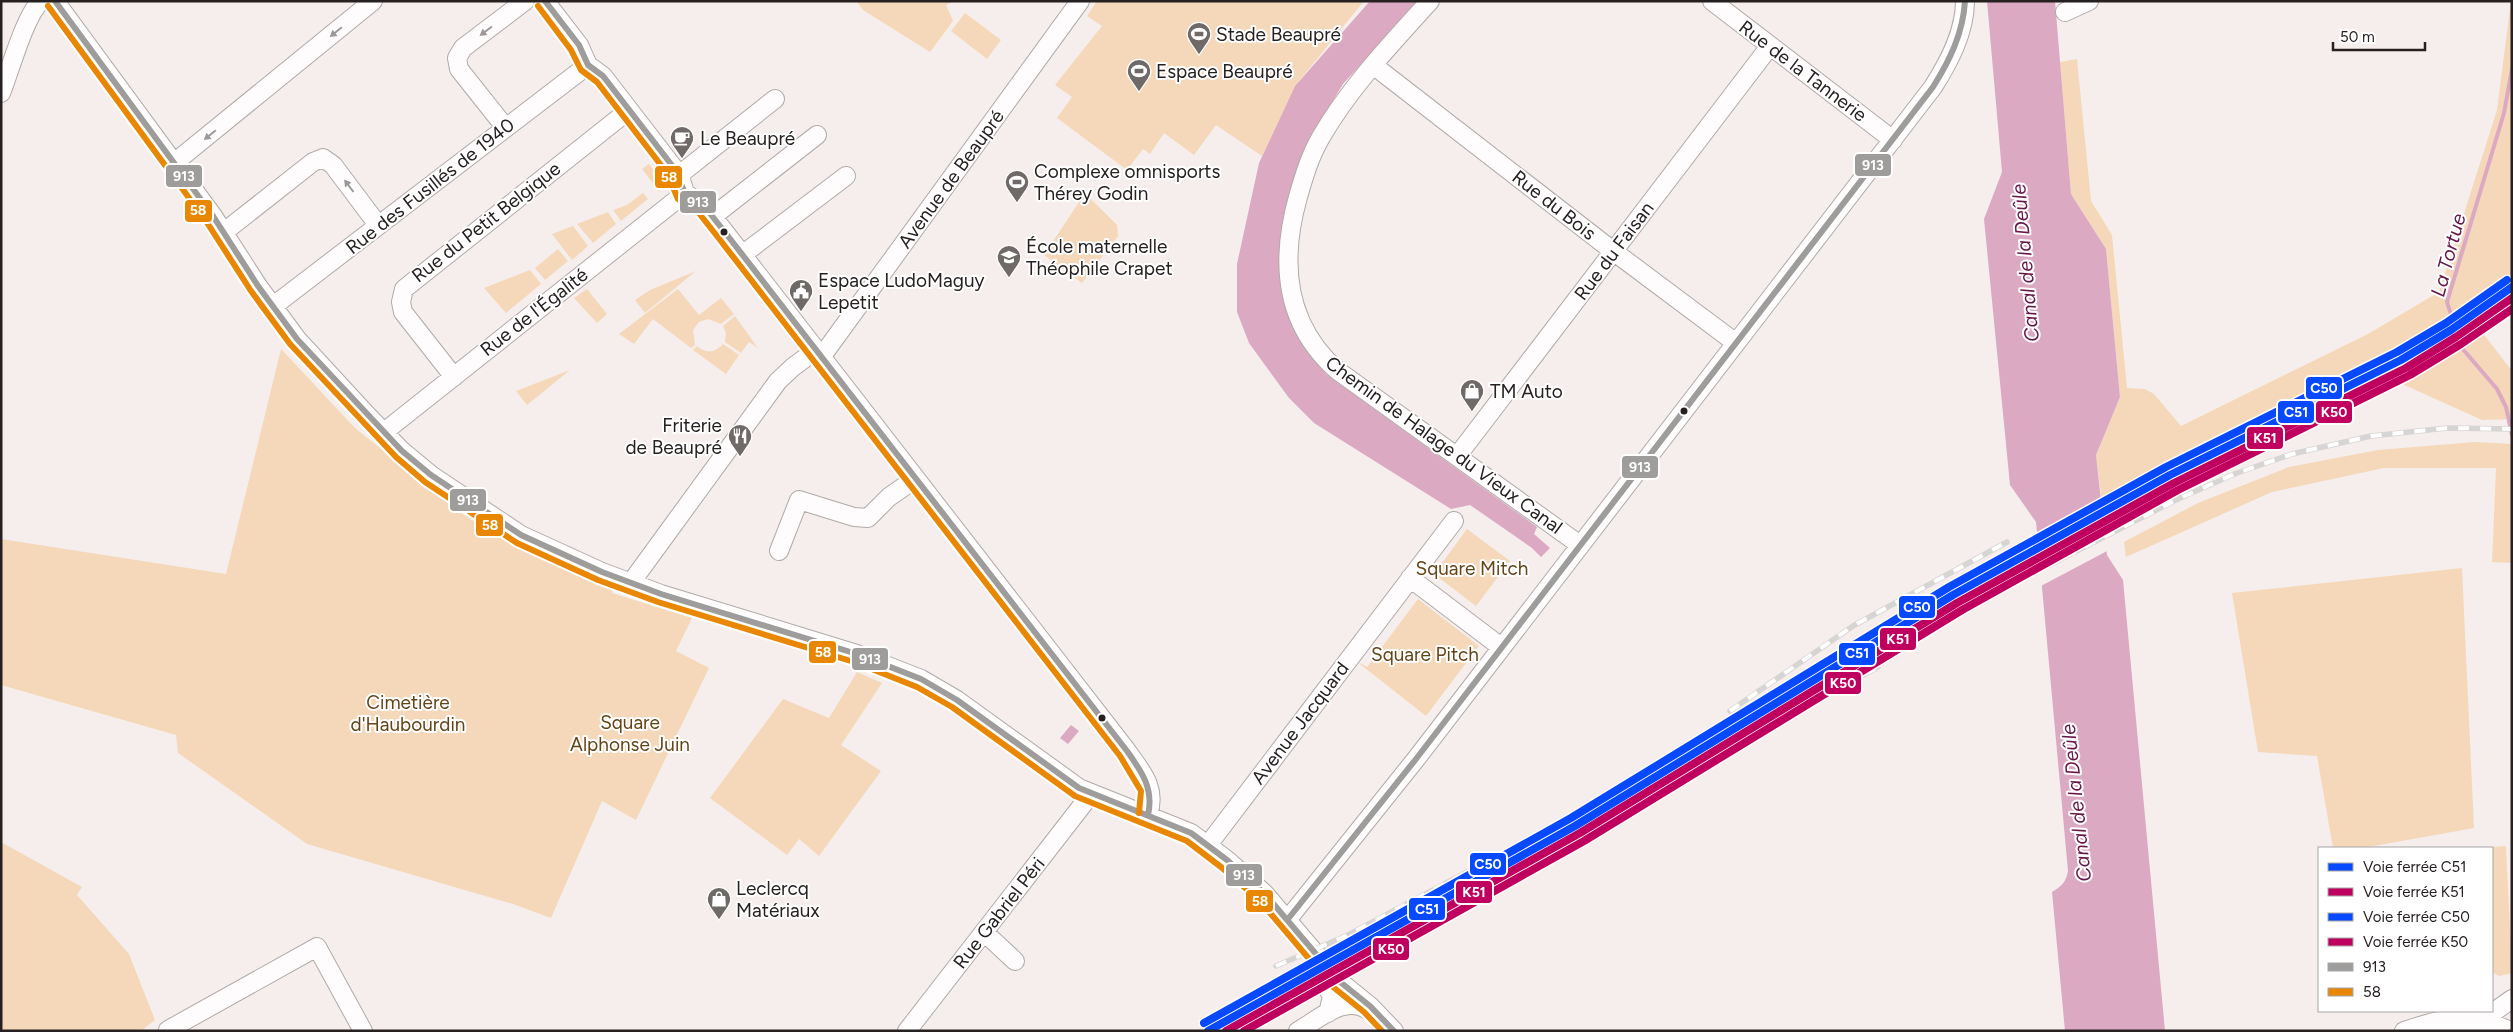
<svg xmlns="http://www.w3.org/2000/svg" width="2513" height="1032" font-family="Figtree,sans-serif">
  <rect width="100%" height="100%" fill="#f6eeec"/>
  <path fill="#f4d8b9" d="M 856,1 L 955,1 L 946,5 L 953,21 L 930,52 L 863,10 Z
    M 1097,1 L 1364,1 L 1295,86 L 1262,156 L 1216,125 L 1194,155 L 1164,133 L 1150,154 L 1143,149 L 1127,170 L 1057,118 L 1072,97 L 1055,85 L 1102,26 L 1087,16 Z
    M 2511,1 L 2512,278 L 2384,366 L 2382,363 L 2222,440 L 2102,503 L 2096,455 L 2120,397 L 2106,249 L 2071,194 L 2060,62 L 2077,59 L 2091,201 L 2112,235 L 2127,388 L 2145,389 L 2154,394 L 2181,426 L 2368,334 L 2439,292 L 2497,110 Z
    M 965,13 L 1001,40 L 987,59 L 951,31 Z
    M 649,164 L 666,186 L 659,191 L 642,169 Z
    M 643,193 L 648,199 L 621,221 L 613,210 L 627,205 Z
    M 1085,193 L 1117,225 L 1118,236 L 1082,283 L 1044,255 Z
    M 608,212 L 616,224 L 593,243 L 577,224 Z
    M 573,226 L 588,246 L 572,260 L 552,234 Z
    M 558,249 L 568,261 L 545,280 L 535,268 Z
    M 530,270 L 541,284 L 506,313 L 484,288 Z
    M 696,271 L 645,313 L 635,300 L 650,290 Z
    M 587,289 L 607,314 L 597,323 L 574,298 Z
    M 678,289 L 699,315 L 721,298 L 734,314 L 721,324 L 708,319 L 699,322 L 693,330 L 695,345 L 691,348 L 653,319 L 634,344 L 619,334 Z
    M 2512,302 L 2512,313 L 2482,332 L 2512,371 L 2512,419 L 2482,420 L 2391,379 Z
    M 735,316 L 758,348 L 749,342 L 741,353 L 725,342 L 726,333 L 723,326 Z
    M 723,344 L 739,355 L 726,374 L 693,350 L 697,346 C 706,354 715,353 723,344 Z
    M 281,349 L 355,428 L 426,485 L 456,506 L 455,509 L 500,538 L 502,536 L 613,588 L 612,593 L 692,618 L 676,651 L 709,668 L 636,820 L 602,801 L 551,918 L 513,904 L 307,844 L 178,753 L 176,735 L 1,685 L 1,539 L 226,574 Z
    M 570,370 L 527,405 L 516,391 Z
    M 2475,442 L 2512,444 L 2512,563 L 2492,562 L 2496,468 L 2384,468 L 2272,492 L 2126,557 L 2124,542 L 2198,503 L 2289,467 L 2378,450 Z
    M 1467,529 L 1510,561 L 1476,606 L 1434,574 Z
    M 2462,568 L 2474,828 L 2363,848 L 2333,848 L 2317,756 L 2258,752 L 2232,593 Z
    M 1418,599 L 1479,646 L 1426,716 L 1356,661 L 1367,667 Z
    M 857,672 L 882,683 L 841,745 L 881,771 L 819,856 L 799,839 L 787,855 L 710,798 L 783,699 L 829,718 Z
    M 1,842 L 82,887 L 77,895 L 129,954 L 155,1020 L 141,1031 L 1,1031 Z
    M 2506,846 L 2512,973 L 2499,976 L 2492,972 L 2492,848 L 2481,848 Z"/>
  <path fill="#dca9c3" d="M 1370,1 L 1419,1 L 1343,84 L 1326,112 L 1305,154 L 1291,198 L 1295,329 L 1305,348 L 1326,374 L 1537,527 L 1534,534 L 1550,548 L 1541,557 L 1532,548 L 1470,505 L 1451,509 L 1314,423 L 1289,398 L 1249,343 L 1237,312 L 1237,264 L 1259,163 L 1295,86 Z
    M 1987,1 L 2055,1 L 2071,194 L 2106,249 L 2120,397 L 2096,455 L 2107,555 L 2123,580 L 2165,1031 L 2065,1031 L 2052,892 C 2062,886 2066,882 2068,871 L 2036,522 L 2010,485 L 1984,219 L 2002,172 Z
    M 1071,725 L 1079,731 L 1068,744 L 1060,738 Z"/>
  <path fill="#f6eeec" d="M 2104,503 L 2109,550 L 2039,587 L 2035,540 Z"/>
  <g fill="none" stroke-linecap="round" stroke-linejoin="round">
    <path stroke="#dca9c3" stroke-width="4" d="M 2512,69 L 2504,113 L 2447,302 L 2461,347 L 2497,389 L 2506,407 L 2512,435"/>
    <g stroke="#b0aaa8" stroke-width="20">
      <path id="minor" d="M 55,1 L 213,216 L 258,286 L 297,339 L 368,416 L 402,451 L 431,475 L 521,535 L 602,572 L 661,594 L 857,654 L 921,679 L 957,700 L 1079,788 L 1191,833 L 1227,860 L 1265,894 L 1339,981 L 1370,1006 L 1394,1031
        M 545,1 L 579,45 L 588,65 L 603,76 L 674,168 L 681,180 L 685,193 L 704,206 L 724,231 L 1127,751 C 1142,772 1157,788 1148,815
        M 1430,1 C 1391,44 1350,87 1321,137 C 1310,156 1304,176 1298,197 C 1280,261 1284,324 1338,371 L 1580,545
        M 1712,1 L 1893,140
        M 2065,12 L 2089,1
        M 1373,65 L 1613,251 L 1736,343
        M 1,93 C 10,71 25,15 41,1
        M 505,127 L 459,69 L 457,58 L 463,48 L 525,1
        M 174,163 L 373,1
        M 679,175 L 775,99
        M 712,217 L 817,135
        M 224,232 L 313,162 L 323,158 L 333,165 L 378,225
        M 742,255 L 846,176
        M 272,307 L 588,65
        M 822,356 L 1080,1
        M 454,377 L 403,312 L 401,302 L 404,289 L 629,110
        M 384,432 L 685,193
        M 1458,455 L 1770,46
        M 779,551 L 799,500 L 854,517 L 868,518 L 889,497 L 915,479
        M 1410,578 L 1501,647
        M 630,584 L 778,381 L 793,367 L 816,350
        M 1208,845 L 1454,521
        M 1288,919 L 1416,759 L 1933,87 C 1949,62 1965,32 1965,1
        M 985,933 L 1015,961
        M 1317,966 L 1332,997 L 1328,1013
        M 2434,1028 L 2465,1031
        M 168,1030 L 317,947 L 363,1031
        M 2482,1030 L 2495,1011 L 2512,999
        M 907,1031 L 1091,794
        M 1298,1031 C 1319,1019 1345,994 1368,1010
        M 2404,1031 C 2451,1016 2465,1012 2511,1031"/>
    </g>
    <use href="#minor" stroke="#fefcfc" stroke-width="18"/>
    <g stroke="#d7d4d4" stroke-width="5.5">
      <path id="rail" d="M 1730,711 L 1853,626 L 2007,542
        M 1658,775 L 2028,576 L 2180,498 L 2237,473 L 2292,454 L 2371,436 L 2447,428 L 2512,429
        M 1672,779 L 1878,667
        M 1276,966 L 1348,935 L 1542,832 L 1647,771 L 1673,753"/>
    </g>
    <use href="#rail" stroke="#fff" stroke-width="4" stroke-dasharray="11" stroke-linecap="butt"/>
    <g stroke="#fff" stroke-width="10">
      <path id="bus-1" d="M 55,1 L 213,216 L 258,286 L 297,339 L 402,451 L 431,475 L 521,535 L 602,572 L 661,594 L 857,654 L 921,679 L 957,700 L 1079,788 L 1191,833 L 1227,860 L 1265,894 L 1339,981 L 1370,1006 L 1394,1031
        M 545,1 L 579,45 L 588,65 L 603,76 L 674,168 L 685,193 L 704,206 L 724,231 L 1127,751 C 1142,772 1154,789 1148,815
        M 1288,919 L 1416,759 L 1933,87 C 1950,60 1963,33 1965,1"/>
    </g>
    <g stroke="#fff" stroke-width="10">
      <path id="bus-2" d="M 48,6 L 206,221 L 251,291 L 290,344 L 396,457 L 425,482 L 517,543 L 598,580 L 658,602 L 854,662 L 917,687 L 952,707 L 1075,796 L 1187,841 L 1221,867 L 1259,900 L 1333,987 L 1364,1012 L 1382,1031
        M 538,6 L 571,50 L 581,70 L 597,82 L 667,173 L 678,199 L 698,212 L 717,236 L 1120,756 L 1141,791 L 1139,813"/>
    </g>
    <use href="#bus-1" stroke="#9e9d9c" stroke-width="6"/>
    <use href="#bus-2" stroke="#e98703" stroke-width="6"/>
    <g stroke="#fff" stroke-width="11">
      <path id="rail-1" d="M 1208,1031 L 1575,826 L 1953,595 L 2170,475 L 2401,360 L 2451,330 L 2512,287"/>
    </g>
    <g stroke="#fff" stroke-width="11">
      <path id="rail-2" d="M 1226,1031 L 1580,833 L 1957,603 L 2174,483 L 2406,368 L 2456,337 L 2512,298"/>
    </g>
    <g stroke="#fff" stroke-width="11">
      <path id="rail-3" d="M 1204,1023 L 1571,818 L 1949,587 L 2166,467 L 2397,352 L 2446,323 L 2507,280"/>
    </g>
    <g stroke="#fff" stroke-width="11">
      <path id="rail-4" d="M 1244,1031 L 1584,841 L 1962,610 L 2178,490 L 2410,375 L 2461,344 L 2512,309"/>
    </g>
    <use href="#rail-1" stroke="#0749ff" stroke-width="8"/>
    <use href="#rail-2" stroke="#bf005f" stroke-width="8"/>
    <use href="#rail-3" stroke="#0749ff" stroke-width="8"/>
    <use href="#rail-4" stroke="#bf005f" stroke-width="8"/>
  </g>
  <defs><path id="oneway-solid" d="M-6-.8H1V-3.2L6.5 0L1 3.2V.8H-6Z" transform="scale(1.25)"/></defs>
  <g fill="#9d9999">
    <use href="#oneway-solid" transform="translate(486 31) rotate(143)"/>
    <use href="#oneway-solid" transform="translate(336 32) rotate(141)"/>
    <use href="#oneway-solid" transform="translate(210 135) rotate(141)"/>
    <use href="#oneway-solid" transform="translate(349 186) rotate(-127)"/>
  </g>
  <defs>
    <g id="stadium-pin" transform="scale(1.25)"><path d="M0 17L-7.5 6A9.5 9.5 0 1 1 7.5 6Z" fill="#6f6967" stroke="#fff"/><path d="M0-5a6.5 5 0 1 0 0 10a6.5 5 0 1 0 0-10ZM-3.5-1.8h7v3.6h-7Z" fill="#fff"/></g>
    <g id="cafe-pin" transform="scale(1.25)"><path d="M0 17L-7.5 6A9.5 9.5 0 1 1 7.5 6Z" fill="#6f6967" stroke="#fff"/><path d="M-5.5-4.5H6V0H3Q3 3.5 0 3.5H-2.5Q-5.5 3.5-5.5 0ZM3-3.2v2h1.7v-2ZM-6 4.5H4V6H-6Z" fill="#fff"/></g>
    <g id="school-pin" transform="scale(1.25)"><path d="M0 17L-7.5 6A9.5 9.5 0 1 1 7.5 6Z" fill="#6f6967" stroke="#fff"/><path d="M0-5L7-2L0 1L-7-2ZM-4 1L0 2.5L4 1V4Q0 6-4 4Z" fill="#fff"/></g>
    <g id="civic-pin" transform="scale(1.25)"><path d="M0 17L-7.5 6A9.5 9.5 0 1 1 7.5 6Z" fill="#6f6967" stroke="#fff"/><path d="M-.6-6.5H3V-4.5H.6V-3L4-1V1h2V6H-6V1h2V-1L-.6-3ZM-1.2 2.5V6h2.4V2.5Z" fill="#fff"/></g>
    <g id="shop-pin" transform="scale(1.25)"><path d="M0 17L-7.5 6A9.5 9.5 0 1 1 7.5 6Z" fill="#6f6967" stroke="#fff"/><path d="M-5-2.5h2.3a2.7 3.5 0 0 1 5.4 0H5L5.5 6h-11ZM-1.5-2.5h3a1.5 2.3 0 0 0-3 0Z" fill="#fff"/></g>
    <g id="restaurant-pin" transform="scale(1.25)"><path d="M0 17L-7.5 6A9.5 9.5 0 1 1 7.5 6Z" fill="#6f6967" stroke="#fff"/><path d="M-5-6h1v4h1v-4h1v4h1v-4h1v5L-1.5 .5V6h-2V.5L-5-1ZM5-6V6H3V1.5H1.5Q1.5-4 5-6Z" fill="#fff"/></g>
  </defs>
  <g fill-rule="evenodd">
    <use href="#stadium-pin" x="1199" y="34"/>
    <use href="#stadium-pin" x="1139" y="71"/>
    <use href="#cafe-pin" x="682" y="138"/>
    <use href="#stadium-pin" x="1017" y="182"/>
    <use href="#school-pin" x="1009" y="257"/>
    <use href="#civic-pin" x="801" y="291"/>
    <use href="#shop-pin" x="1472" y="391"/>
    <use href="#restaurant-pin" x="740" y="436"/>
    <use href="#shop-pin" x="719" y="899"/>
  </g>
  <g fill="#262120" stroke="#fff" stroke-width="2">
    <circle cx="724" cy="232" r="4.5"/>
    <circle cx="1684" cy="411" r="4.5"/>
    <circle cx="1102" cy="718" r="4.5"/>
  </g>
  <g text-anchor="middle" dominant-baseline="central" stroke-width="4" stroke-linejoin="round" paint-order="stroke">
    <g font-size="19" fill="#262120" stroke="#fff" text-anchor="start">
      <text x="1216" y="34">Stade Beaupré</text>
      <text x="1156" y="71">Espace Beaupré</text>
      <text x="700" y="138">Le Beaupré</text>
      <text x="1034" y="171">Complexe omnisports<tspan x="1034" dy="22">Thérey Godin</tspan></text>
      <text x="1026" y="246">École maternelle<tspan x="1026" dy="22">Théophile Crapet</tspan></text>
      <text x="818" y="280">Espace LudoMaguy<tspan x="818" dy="22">Lepetit</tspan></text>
      <text x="1490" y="391">TM Auto</text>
      <text x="722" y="425" text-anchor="end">Friterie<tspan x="722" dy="22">de Beaupré</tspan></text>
      <text x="736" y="888">Leclercq<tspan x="736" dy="22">Matériaux</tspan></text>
    </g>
    <g font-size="19" fill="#262120" stroke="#fff">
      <text transform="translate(1803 71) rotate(37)">Rue de la Tannerie</text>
      <text transform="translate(951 179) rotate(-54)">Avenue de Beaupré</text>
      <text transform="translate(430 186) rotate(-38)">Rue des Fusillés de 1940</text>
      <text transform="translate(1554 205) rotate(38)">Rue du Bois</text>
      <text transform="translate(486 222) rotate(-38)">Rue du Petit Belgique</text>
      <text transform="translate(1614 251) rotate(-53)">Rue du Faisan</text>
      <text transform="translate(534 312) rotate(-38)">Rue de l'Égalité</text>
      <text transform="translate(1444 445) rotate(36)">Chemin de Halage du Vieux Canal</text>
      <text transform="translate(1300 723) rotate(-53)">Avenue Jacquard</text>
      <text transform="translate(999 913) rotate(-52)">Rue Gabriel Péri</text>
    </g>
    <g font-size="19" fill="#644315" stroke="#fff">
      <text x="1472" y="568">Square Mitch</text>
      <text x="1425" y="654">Square Pitch</text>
      <text x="408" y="702">Cimetière<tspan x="408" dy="22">d'Haubourdin</tspan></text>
      <text x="630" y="722">Square<tspan x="630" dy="22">Alphonse Juin</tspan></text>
    </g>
    <g font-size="20" font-style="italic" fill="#671649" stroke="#fff">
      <text transform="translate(2448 255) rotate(-75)">La Tortue</text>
      <text transform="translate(2025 263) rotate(-95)">Canal de la Deûle</text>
      <text transform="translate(2076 803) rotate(-96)">Canal de la Deûle</text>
    </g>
  </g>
  <g stroke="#fff" stroke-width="2">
    <rect x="1854" y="153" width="38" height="24" rx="5" fill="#9e9d9c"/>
    <rect x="165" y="164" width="38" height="24" rx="5" fill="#9e9d9c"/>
    <rect x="654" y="165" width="29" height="24" rx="5" fill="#e98703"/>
    <rect x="679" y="190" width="38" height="24" rx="5" fill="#9e9d9c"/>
    <rect x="184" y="199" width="29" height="24" rx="5" fill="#e98703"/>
    <rect x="2305" y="376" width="38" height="24" rx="5" fill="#0749ff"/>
    <rect x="2277" y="400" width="38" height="24" rx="5" fill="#0749ff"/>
    <rect x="2315" y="400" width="38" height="24" rx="5" fill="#bf005f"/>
    <rect x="2246" y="426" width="38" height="24" rx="5" fill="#bf005f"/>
    <rect x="1621" y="455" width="38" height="24" rx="5" fill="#9e9d9c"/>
    <rect x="449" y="488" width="38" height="24" rx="5" fill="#9e9d9c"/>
    <rect x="475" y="513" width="29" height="24" rx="5" fill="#e98703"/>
    <rect x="1898" y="595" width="38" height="24" rx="5" fill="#0749ff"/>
    <rect x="1879" y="627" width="38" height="24" rx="5" fill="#bf005f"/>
    <rect x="808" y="640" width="29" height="24" rx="5" fill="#e98703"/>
    <rect x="1838" y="642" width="38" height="24" rx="5" fill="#0749ff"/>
    <rect x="851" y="647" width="38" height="24" rx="5" fill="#9e9d9c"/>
    <rect x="1824" y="671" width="38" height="24" rx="5" fill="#bf005f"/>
    <rect x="1469" y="852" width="38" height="24" rx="5" fill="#0749ff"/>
    <rect x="1225" y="863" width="38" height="24" rx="5" fill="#9e9d9c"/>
    <rect x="1455" y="880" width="38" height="24" rx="5" fill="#bf005f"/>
    <rect x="1245" y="889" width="29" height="24" rx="5" fill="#e98703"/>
    <rect x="1408" y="897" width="38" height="24" rx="5" fill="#0749ff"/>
    <rect x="1372" y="937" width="38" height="24" rx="5" fill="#bf005f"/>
  </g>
  <g font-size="14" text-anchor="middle" font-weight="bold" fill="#fff">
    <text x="1873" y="170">913</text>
    <text x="184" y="181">913</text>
    <text x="669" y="182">58</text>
    <text x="698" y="207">913</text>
    <text x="198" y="215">58</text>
    <text x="2324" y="393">C50</text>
    <text x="2296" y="417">C51</text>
    <text x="2334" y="417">K50</text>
    <text x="2265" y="443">K51</text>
    <text x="1640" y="472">913</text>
    <text x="468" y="505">913</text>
    <text x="490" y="530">58</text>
    <text x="1917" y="612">C50</text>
    <text x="1898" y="644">K51</text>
    <text x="823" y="657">58</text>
    <text x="1857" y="658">C51</text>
    <text x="870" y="664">913</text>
    <text x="1843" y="688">K50</text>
    <text x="1488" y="869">C50</text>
    <text x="1244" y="880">913</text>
    <text x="1474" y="897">K51</text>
    <text x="1260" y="906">58</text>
    <text x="1427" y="914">C51</text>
    <text x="1391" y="954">K50</text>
  </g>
  <rect width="2513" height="1032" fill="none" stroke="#262120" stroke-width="5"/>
  <rect x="2318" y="847" width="175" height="165" fill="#ffffff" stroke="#a8a6a6"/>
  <rect x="2328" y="863" width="25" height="8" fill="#0749ff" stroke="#a8a6a6"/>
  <text x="2363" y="872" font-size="15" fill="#262120">Voie ferrée C51</text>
  <rect x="2328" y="888" width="25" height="8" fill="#bf005f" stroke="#a8a6a6"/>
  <text x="2363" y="897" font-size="15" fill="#262120">Voie ferrée K51</text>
  <rect x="2328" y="913" width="25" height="8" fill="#0749ff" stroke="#a8a6a6"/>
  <text x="2363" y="922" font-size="15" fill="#262120">Voie ferrée C50</text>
  <rect x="2328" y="938" width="25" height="8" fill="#bf005f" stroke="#a8a6a6"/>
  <text x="2363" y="947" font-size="15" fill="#262120">Voie ferrée K50</text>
  <rect x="2328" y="963" width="25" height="8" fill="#9e9d9c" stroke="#a8a6a6"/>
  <text x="2363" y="972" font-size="15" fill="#262120">913</text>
  <rect x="2328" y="988" width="25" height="8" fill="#e98703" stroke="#a8a6a6"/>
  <text x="2363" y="997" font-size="15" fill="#262120">58</text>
  <path d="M2333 42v8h92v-8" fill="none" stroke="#262120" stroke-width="2.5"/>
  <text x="2340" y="42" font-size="15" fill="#262120" stroke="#ffffff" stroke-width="4" paint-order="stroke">50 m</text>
</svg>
